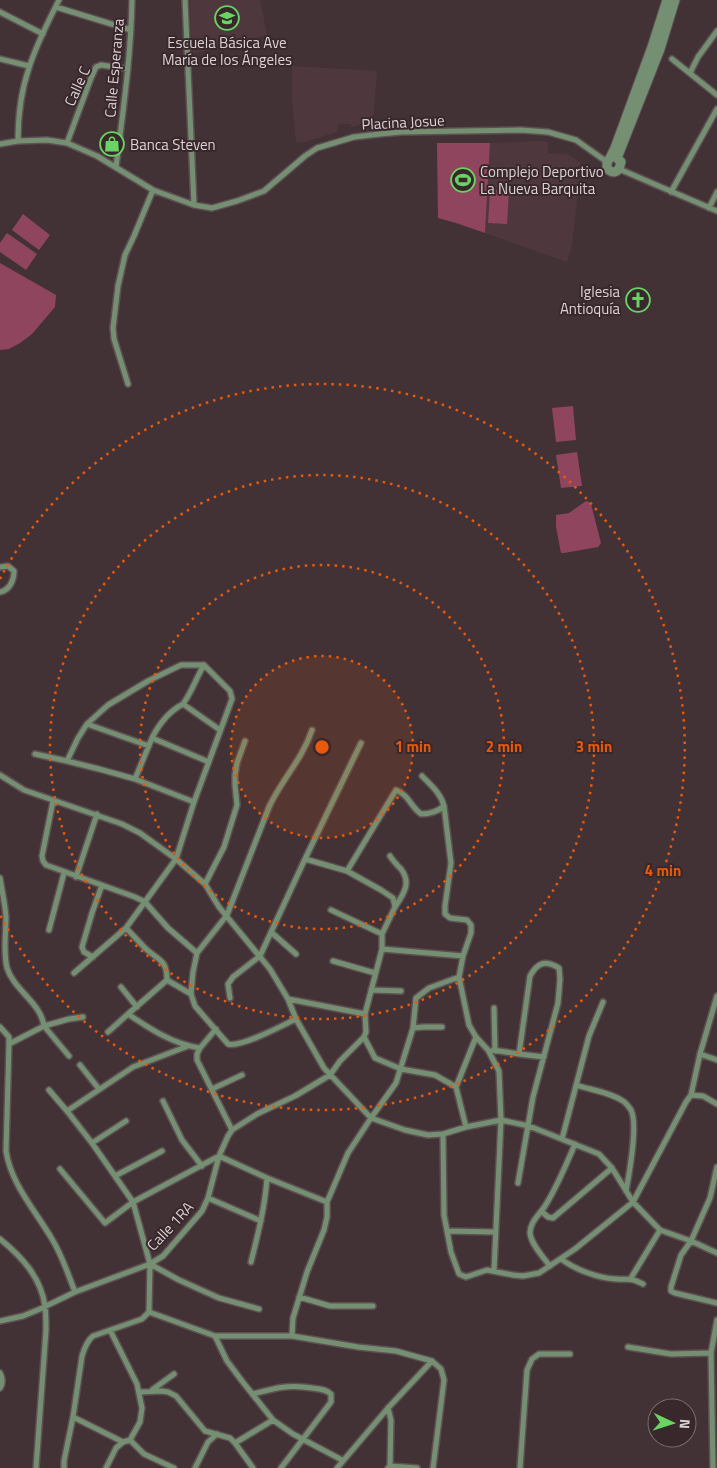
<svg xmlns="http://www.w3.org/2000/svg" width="717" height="1468" font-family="'Titillium Web',sans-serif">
  <rect width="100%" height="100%" fill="#423236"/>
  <path fill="#4f373e" d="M 190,0 L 260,0 L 267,35 L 192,54 Z
    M 292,66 L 377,71 L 373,122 L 351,127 L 351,124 L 338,124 L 337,132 L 305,142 L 296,142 L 292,100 Z
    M 536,141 L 548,142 L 548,153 L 567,154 L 581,163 L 572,246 L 567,262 L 485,233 L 490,143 Z"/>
  <path fill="#90455e" d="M 437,143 L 490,143 L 485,233 L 456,223 L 438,218 Z
    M 490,190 L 509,191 L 507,224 L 488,223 Z
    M 23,214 L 50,235 L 39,250 L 12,230 Z
    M 7,233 L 37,254 L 26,270 L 0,252 L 0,243 Z
    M 0,263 L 56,295 L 55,307 L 32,334 L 20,343 L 9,349 L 0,350 Z
    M 573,406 L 576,440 L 556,442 L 552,408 Z
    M 577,452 L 582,486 L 561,488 L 556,455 Z
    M 586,501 L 589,502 L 591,504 L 601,543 L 598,547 L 564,553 L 561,553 L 556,527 L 556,515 L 569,513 Z"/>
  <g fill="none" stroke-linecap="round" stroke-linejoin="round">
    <g stroke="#5e4f52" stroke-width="8">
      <path id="minor" d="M 185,0 L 194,205
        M 56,7 L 131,30
        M 0,12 L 43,34
        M 0,59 L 29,66
        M 672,59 L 717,95
        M 690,73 L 698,57 L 717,31
        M 18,141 C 18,117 21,91 29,68 C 36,45 48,22 59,0
        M 67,143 L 91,78 L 96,67 L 101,65 L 128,69
        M 0,144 L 18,141 L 47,140 L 67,143 L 97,156 L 153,190 L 194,205 L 212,208 L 237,201 L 264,191 L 305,156 L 317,148 L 354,137 L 380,134 L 401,132 L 521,130 L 548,132 L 576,140 L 607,162
        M 116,167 C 123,112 131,56 132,0
        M 619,169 L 717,211
        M 671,192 L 717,109
        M 709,208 L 717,192
        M 128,384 L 114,339 L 113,328 L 118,286 L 125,255 L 134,236 L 153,190
        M 0,567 L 8,566 L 14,571 C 14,580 10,590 0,592
        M 183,704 C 192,692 196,678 204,665
        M 152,738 L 135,779 L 194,802
        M 35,754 L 67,761
        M 209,762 L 152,738 C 159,724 168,712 183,704 L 220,730
        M 0,775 L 24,790 L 122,824 L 140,833 L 176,859 L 205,884 L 219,907 L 270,969 L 288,999 L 296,1019 L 324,1068 L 371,1118 L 405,1130 L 428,1135 L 443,1134 L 466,1127 L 501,1120 L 529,1126 L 599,1154 L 612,1168 L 633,1202 L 660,1230 L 691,1241 L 717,1253
        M 135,779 L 99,769 L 67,761 L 78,738 L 87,724 L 149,746
        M 53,801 L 42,856 L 43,861 L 46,865 L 135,897 L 145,902 L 168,928 L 197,953
        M 444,806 L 451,863 L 445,906 L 445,914 L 450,918 L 467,920 L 471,925 L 471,933 L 463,956 L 459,977 L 469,1025 L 476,1037 L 488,1050 L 499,1071 L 501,1120 L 494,1271
        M 390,856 C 393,861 397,865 401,869 C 412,883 403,895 395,907
        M 347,871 L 396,790 C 409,795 410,806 421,814 C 430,814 437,812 444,806 C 441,794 432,786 422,776
        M 76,877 L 97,814
        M 0,878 C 2,891 5,904 6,917 C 6,934 3,951 7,968 C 14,990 41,1003 44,1026 L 9,1044
        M 205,884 L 224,847 L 237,805 L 235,785 L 235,775 L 237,763 L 245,741
        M 331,910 L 382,934
        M 126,928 C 133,935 139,942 146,949 C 158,960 167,959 167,980
        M 49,930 L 64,873
        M 271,932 L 296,954
        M 382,949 L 463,956
        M 93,957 L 84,952 L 82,947 L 92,913 L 102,885
        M 333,961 L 375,973
        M 74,973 L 126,928 L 176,859 L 194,802 L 232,699 L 230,691 L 204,665 L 181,665 L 148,681 L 108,705 L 87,724
        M 167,980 L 128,1014 C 150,1029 173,1044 200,1048 L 216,1029
        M 167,980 L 191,994
        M 121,987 L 137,1007
        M 371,990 L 401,991
        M 230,998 L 228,984 L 233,977 L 260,956 L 305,859 L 361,743
        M 288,999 L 365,1014
        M 494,1008 L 495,1051
        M 296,1019 C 283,1025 241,1048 228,1044 L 195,1006 L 191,994 L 193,972 L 197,953 L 227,915 L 269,807 C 282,779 302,760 312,730
        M 0,1027 L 9,1037 L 9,1044 L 6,1151 C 11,1184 35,1210 52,1239 C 62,1255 68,1274 75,1292
        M 413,1028 L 423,1027 L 442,1027
        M 108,1032 L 128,1014
        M 364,1037 L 375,1058 L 401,1069 L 435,1075 L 456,1087
        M 200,1048 L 197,1054 L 197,1060 L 232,1130
        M 493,1050 L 519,1054
        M 700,1054 L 717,996
        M 69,1056 L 44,1026 L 69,1019 L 83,1017
        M 80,1065 L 99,1089
        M 576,1085 C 591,1090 610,1092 623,1101 C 626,1103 629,1107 631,1110 C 638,1124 629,1175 626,1191
        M 212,1089 L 242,1075
        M 49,1090 L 67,1111
        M 691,1095 L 703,1096 L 717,1104
        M 163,1101 L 182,1140 L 202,1166
        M 466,1127 L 456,1087 L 476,1037
        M 443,1134 L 444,1215 L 451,1252 L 459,1274 L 466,1277 L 487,1270 L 513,1275 L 523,1276 L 539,1273 L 575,1249 L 633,1202 L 686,1102 L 691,1095 L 700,1054 L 717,1060
        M 562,1139 L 589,1036 L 603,1002
        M 92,1143 L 126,1121
        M 717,1167 L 710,1198 L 691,1241 L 681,1255 L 671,1287 L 671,1291 L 675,1293 L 717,1303
        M 60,1169 L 105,1223 L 133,1202 L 219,1156 L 267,1178 L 327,1202
        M 115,1176 L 162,1151
        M 518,1183 L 533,1097 L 558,1003 L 560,979 L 559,968 C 545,960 538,962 530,976 L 519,1054 L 544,1057
        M 208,1198 L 261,1221
        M 541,1211 L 548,1217 L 553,1218 L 612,1168
        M 447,1231 L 495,1232
        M 0,1239 C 21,1256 41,1277 45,1306 C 46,1314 46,1322 46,1330 L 36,1468
        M 561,1259 C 576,1270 598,1278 616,1279 C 630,1280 629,1277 643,1284
        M 251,1262 C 258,1234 265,1207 267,1178
        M 150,1264 L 179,1280 L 219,1298 L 259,1309
        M 550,1266 C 543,1257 531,1244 530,1233 C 530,1222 539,1215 545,1206 C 557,1187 566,1165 575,1144
        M 631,1278 L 660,1230
        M 299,1297 L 330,1306 L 373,1306
        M 149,1312 L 215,1336 L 227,1361 L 242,1381 L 273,1420 L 293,1434 L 342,1460
        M 0,1321 L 23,1316 L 40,1309 L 75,1292 L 150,1264 L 163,1256 L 202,1211 L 208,1198 L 219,1156 L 228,1136 L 232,1130 L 257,1114 L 295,1096 L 330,1075 L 340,1061 L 364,1037 L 366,1032 L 365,1014 L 382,949 L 382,934 L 395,907 L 393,898 L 381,890 L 347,871 L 305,859
        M 215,1336 L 292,1336 L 358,1347 L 396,1351 L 432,1361 L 441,1369 L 444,1380 L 433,1468
        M 292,1336 L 293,1318 L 307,1272 L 324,1230 L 327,1217 L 327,1202 L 348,1153 L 371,1118 L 396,1083 L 413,1028 L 416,998 L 429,988 L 459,977
        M 628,1347 L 671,1354 L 711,1353
        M 0,1373 C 3,1378 3,1384 0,1388
        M 152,1390 L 174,1374
        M 140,1392 L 161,1391 L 168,1392 L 176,1396 L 205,1431 L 230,1438 L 235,1443 L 253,1468
        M 253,1394 C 275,1388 289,1384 312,1388 C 319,1389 326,1389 331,1394 L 331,1402 L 281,1468
        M 388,1408 L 391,1420 L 390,1466 L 388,1468
        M 73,1417 L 123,1442
        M 130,1440 L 144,1454 L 174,1468
        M 235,1443 L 273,1420
        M 390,1466 L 417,1468
        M 64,1468 L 64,1461 L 73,1417 L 82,1356 C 84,1349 87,1341 93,1336 L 142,1319 L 149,1312 L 150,1264 L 133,1202 L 92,1143 L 67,1111 L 133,1067 L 188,1046
        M 106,1468 L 116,1448 L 123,1442 L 130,1440 L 140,1422 L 142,1408 L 137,1384 L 110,1330
        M 195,1468 L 208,1442 L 217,1434
        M 337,1468 L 388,1408 L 432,1361
        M 520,1468 L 527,1370 L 532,1359 L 539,1354 L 570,1354
        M 713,1468 L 711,1353 L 717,1320"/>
    </g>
    <g stroke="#5e4f52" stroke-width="11">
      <path id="tertiary" d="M 617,158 L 621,162 L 619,169 C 615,173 611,173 607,168 L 607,162 L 610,158 L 615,148 L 652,47 L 667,0
        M 617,158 L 660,49 L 675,0"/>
    </g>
    <use href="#minor" stroke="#748f72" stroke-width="5"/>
    <use href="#tertiary" stroke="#748f72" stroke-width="9"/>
  </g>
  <circle cx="322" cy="747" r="91" fill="#e8590c" fill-opacity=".12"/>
  <g fill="none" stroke="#e8590c" stroke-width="2.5" stroke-dasharray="2.5 5">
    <circle cx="322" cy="747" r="91"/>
    <circle cx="322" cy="747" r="182"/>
    <circle cx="322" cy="747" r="272"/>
    <path d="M0 579A363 363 0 1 1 0 915"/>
  </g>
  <defs>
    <g id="school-ring" transform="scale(1.25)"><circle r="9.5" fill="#38282c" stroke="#69d464" stroke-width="1.5"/><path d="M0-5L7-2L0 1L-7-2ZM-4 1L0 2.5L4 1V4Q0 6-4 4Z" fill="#69d464"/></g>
    <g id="shop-ring" transform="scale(1.25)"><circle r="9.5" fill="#38282c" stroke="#69d464" stroke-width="1.5"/><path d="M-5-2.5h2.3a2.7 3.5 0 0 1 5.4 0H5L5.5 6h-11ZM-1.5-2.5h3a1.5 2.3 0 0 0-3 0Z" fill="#69d464"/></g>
    <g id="stadium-ring" transform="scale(1.25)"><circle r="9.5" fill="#38282c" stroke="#69d464" stroke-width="1.5"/><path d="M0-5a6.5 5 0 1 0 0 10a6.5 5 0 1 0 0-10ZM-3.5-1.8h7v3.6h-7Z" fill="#69d464"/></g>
    <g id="church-ring" transform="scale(1.25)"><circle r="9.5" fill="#38282c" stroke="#69d464" stroke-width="1.5"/><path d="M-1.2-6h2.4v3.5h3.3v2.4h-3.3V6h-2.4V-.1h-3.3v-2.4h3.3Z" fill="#69d464"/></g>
  </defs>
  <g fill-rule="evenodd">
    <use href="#school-ring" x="227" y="18"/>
    <use href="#shop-ring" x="112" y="144"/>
    <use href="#stadium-ring" x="463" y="180"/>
    <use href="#church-ring" x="638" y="300"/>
  </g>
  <g text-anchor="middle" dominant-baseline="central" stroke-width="4" stroke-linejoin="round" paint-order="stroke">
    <g font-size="15" fill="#dcd2d4" stroke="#38282c" text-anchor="start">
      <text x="227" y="42" text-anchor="middle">Escuela Básica Ave<tspan x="227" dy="17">María de los Ángeles</tspan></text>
      <text x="130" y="144">Banca Steven</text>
      <text x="480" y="171">Complejo Deportivo<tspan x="480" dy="17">La Nueva Barquita</tspan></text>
      <text x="620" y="291" text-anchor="end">Iglesia<tspan x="620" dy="17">Antioquía</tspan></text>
    </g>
    <g font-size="15" fill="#dcd2d4" stroke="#38282c">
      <text transform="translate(114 68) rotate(-85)">Calle Esperanza</text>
      <text transform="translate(77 86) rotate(-66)">Calle C</text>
      <text transform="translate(403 122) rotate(-3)">Placina Josue</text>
      <text transform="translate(170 1226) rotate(-47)">Calle 1RA</text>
    </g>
  </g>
  <circle cx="322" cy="747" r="8" fill="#e8590c" stroke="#38282c" stroke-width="2.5"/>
  <g font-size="15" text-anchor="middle" font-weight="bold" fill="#e8590c" stroke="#38282c" stroke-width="4" stroke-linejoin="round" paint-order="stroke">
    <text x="413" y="752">1 min</text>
    <text x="504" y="752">2 min</text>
    <text x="594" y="752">3 min</text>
    <text x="663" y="876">4 min</text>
  </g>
  <g transform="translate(672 1423) rotate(94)"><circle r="24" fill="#38282c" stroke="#7a6c6f"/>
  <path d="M0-4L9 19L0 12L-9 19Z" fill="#69d464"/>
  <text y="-8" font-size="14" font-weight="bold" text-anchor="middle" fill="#dcd2d4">N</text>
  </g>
</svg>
